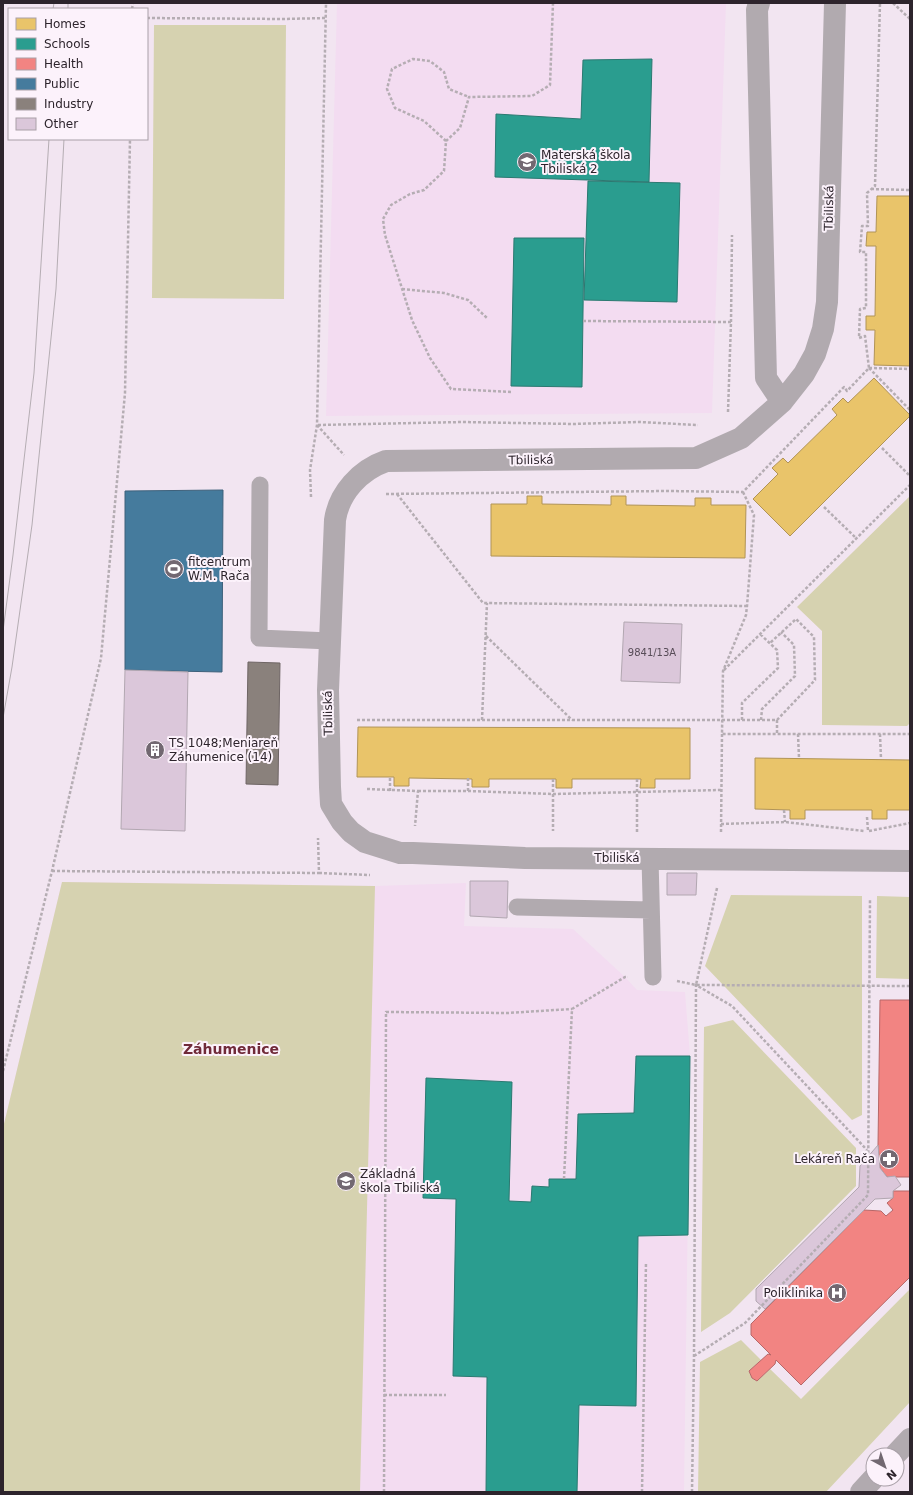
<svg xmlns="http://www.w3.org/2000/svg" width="913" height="1495" font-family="'DejaVu Sans',sans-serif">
  <rect width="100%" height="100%" fill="#f2e5f1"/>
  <path fill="#f3dcf1" d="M 337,3 L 726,3 L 712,413 L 326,416 Z
    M 62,882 L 375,886 L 466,883 L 464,926 L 573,929 L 625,977 L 637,990 L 685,992 L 690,1056 L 684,1492 L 3,1492 L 3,1128 Z"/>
  <path fill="#d6d2b0" d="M 154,25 L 286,25 L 284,299 L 152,298 Z
    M 910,496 L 910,723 L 907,726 L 822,725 L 822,631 L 797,607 Z
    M 62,882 L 375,886 L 360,1492 L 3,1492 L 3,1128 Z
    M 731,895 L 862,896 L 862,1115 L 852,1120 L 705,966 Z
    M 877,896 L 910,897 L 910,979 L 876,978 Z
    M 733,1020 L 856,1148 L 856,1186 L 730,1313 L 701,1332 L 704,1027 Z
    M 910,1289 L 910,1402 L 826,1492 L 698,1492 L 700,1362 L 741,1340 L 761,1360 L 749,1371 L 752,1378 L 757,1381 L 770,1369 L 801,1399 Z"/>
  <path fill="#e9c46a" stroke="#b19457" d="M 877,196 L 910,196 L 910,366 L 874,365 L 875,330 L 866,330 L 866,316 L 875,316 L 876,246 L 866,246 L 867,232 L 876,232 Z
    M 874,378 L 910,415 L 910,416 L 790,536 L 753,499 L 778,474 L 772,468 L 783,458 L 788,463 L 837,415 L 832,409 L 843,398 L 848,403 Z
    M 527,496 L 542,496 L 542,504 L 611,505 L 611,496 L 626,496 L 626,505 L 695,506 L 695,498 L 711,498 L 711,505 L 746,505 L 745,558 L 491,556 L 491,504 L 527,504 Z
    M 358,727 L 690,728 L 690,779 L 655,779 L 655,788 L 640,788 L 641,779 L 572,779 L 572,788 L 556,788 L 556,779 L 489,779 L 489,787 L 472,787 L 472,779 L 409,778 L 409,786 L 394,786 L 394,777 L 357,777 Z
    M 755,758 L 910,760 L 910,810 L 887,810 L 887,819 L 872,819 L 872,810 L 805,810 L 805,819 L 790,819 L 790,810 L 755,809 Z"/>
  <path fill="#2a9d8f" stroke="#2b7971" d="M 652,59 L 649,182 L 495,177 L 496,114 L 581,119 L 583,60 Z
    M 588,181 L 680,183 L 677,302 L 584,300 Z
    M 514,238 L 584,238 L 582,387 L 511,386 Z
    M 636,1056 L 690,1056 L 688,1235 L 638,1236 L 636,1406 L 579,1405 L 577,1492 L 486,1492 L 487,1377 L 453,1376 L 456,1199 L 423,1198 L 426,1078 L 512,1082 L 509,1201 L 531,1202 L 532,1186 L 549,1187 L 549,1179 L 576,1179 L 578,1114 L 634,1113 Z"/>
  <path fill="#f28482" stroke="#b76768" d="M 880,1000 L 910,1000 L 910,1177 L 887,1177 L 880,1168 L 878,1145 Z
    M 893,1191 L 910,1191 L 910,1277 L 801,1385 L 776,1360 L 775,1364 L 757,1381 L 752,1378 L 749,1371 L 768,1354 L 771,1355 L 751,1335 L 751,1324 L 864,1210 L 881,1211 L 886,1216 L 893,1210 L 887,1203 L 893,1198 Z"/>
  <path fill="#457b9d" stroke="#3e617b" d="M 223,490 L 222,672 L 125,670 L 125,491 Z"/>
  <path fill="#8a817c" stroke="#6e6564" d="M 248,662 L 280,663 L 278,785 L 246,784 Z"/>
  <path fill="#dbc7da" stroke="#b2a7b1" d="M 624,622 L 682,624 L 680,683 L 621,681 Z
    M 125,670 L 188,672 L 185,831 L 121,829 Z
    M 667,873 L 697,873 L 696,895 L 667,895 Z
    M 470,881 L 508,881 L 507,918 L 470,916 Z
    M 878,1145 L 880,1168 L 887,1177 L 895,1176 L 901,1185 L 893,1191 L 893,1198 L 875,1199 L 765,1309 L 756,1301 L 756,1289 L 859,1187 L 860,1166 Z"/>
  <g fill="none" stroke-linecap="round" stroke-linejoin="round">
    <path stroke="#b5adb3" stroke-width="2.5" stroke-dasharray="3 2" stroke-linecap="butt" d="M 893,3 L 910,19
      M 132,9 L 133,3
      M 147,18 L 284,19 L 326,18
      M 446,141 L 424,121 L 395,108 L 387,89 L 392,69 L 413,59 L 430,61 L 444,72 L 449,89 L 469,97
      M 871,189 L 910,190
      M 402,289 L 444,293 L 468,300 L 488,319
      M 583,321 L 731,322
      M 869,368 L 910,410
      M 869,368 L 910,369
      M 511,392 L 451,389 L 430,358 L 412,320 L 385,235 L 383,219 L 391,205 L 410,194 L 424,190 L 444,171 L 446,141 L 460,128 L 469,97 L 532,96 L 550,85 L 553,3
      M 728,412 L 731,322 L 732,235
      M 317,425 L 344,455
      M 318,425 L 462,422 L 573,424 L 639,422 L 698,425
      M 882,448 L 910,476
      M 743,492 L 754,515 L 747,606 L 746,615 L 723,671 L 722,734 L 910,734
      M 386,494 L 667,491 L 743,492 L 844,387 L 847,391 L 869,368 L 865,336 L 859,338 L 860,309 L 866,308 L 866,252 L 860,252 L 862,226 L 868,226 L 867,193 L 875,186 L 880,3
      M 397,494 L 483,603 L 747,606
      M 311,497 L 310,470 L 317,425 L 326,3
      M 824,507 L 857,539
      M 486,636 L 572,720
      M 724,670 L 910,485
      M 357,720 L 777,720 L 815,680 L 814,637 L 796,619 L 770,643
      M 482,720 L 487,603
      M 742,720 L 742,703 L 778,668 L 777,650 L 760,634
      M 761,720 L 762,709 L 795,676 L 794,645 L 781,632
      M 777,720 L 777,734
      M 798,734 L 799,758
      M 880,734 L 881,759
      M 468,778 L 468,791
      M 553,779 L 553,831
      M 367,789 L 418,791 L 415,826
      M 390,791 L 390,777
      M 418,791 L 468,791 L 553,794 L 721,790
      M 784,810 L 785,822
      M 867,817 L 868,831
      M 721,824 L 785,822 L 864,831
      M 869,831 L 910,823
      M 637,832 L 637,779
      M 721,832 L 722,734
      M 52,871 L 319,873 L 318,838
      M 319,873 L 370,875
      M 717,888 L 696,985 L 910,986
      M 677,981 L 696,985
      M 3,1071 L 52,871 L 101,658 L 125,393 L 130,139
      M 564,1179 L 572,1009 L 625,977 L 628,977
      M 694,1356 L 745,1323 L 868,1195 L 870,899
      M 384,1395 L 446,1395
      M 384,1492 L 386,1012 L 507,1013 L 572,1009
      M 642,1492 L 646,1262
      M 692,1492 L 694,1356 L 696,985 L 732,1006 L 867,1150"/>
    <path stroke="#b1aaaf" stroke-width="17" d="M 260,485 L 259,638 L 330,641
      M 650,858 L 653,977
      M 517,907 L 651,910"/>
    <path stroke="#b1aaaf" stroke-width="22" d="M 759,3 L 757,10 L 766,378 L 782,402
      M 835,3 L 827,302 L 823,329 L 815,354 L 804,374 L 782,402 L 741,438 L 696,458 L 386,461 C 360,470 339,493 335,520 L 328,690 L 330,787 L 331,804 L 342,822 L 351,832 L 365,842 L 400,853 L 413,853 L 525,858 L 910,861
      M 895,1455 L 910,1439
      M 861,1492 L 873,1479"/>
    <path stroke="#b5adb3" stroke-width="1" d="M 53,9 L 54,3
      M 68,9 L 68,3
      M 3,631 L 13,555 L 34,373 L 49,139
      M 3,718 L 12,667 L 32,525 L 56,289 L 64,139"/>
  </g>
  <defs>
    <g id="school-disc" transform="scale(1)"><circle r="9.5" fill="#726871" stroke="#fcf2fb"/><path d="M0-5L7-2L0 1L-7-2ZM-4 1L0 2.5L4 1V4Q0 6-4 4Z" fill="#fff"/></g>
    <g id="stadium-disc" transform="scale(1)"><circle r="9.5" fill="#726871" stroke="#fcf2fb"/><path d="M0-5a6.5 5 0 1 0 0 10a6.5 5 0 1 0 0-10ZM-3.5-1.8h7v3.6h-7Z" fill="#fff"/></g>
    <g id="building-disc" transform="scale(1)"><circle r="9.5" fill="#726871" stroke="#fcf2fb"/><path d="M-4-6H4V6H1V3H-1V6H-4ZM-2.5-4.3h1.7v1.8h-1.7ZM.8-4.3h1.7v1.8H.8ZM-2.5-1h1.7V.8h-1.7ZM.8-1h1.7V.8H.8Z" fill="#fff"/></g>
    <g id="pharmacy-disc" transform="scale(1)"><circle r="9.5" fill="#726871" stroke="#fcf2fb"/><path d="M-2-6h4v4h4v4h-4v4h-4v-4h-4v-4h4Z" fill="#fff"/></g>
    <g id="hospital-disc" transform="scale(1)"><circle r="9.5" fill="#726871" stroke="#fcf2fb"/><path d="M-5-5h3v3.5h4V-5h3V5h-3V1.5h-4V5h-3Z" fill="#fff"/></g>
  </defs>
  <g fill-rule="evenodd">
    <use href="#school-disc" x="527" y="162"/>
    <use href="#stadium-disc" x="174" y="569"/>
    <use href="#building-disc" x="155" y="750"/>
    <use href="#pharmacy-disc" x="889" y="1159"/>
    <use href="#school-disc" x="346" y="1181"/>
    <use href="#hospital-disc" x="837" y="1293"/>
  </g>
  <g text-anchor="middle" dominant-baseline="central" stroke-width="4" stroke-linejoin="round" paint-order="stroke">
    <g font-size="10" fill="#584d58">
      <text x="652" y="652">9841/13A</text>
    </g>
    <g font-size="12" fill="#2d242c" stroke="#fcf2fb" text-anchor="start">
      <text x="541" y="155">Materská škola<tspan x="541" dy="14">Tbiliská 2</tspan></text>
      <text x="188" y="562">fitcentrum<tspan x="188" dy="14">W.M. Rača</tspan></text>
      <text x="169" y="743">TS 1048;Meniareň<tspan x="169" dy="14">Záhumenice (14)</tspan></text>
      <text x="875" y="1159" text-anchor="end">Lekáreň Rača</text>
      <text x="360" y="1174">Základná<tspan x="360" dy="14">škola Tbiliská</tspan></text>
      <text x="823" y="1293" text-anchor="end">Poliklinika</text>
    </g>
    <g font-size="12" fill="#2d242c" stroke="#fcf2fb">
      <text transform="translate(829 208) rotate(-89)">Tbiliská</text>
      <text transform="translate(531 460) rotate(-1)">Tbiliská</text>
      <text transform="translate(328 713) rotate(-91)">Tbiliská</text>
      <text x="617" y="858">Tbiliská</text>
    </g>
    <g font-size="14" font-weight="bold" fill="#702a39" stroke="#fcf2fb">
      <text x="231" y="1049">Záhumenice</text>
    </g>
  </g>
  <rect width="913" height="1495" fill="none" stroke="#2d242c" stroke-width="8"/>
  <rect x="8" y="8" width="140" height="132" fill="#fcf2fb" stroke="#a9a0a8"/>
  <rect x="16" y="18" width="20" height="12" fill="#e9c46a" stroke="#a9a0a8"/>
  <text x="44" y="28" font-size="12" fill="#2d242c">Homes</text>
  <rect x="16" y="38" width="20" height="12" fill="#2a9d8f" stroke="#a9a0a8"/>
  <text x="44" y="48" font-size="12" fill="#2d242c">Schools</text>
  <rect x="16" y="58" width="20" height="12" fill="#f28482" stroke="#a9a0a8"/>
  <text x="44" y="68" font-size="12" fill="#2d242c">Health</text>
  <rect x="16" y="78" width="20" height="12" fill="#457b9d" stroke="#a9a0a8"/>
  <text x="44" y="88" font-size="12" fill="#2d242c">Public</text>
  <rect x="16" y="98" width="20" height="12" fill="#8a817c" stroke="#a9a0a8"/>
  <text x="44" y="108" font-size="12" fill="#2d242c">Industry</text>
  <rect x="16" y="118" width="20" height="12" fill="#dbc7da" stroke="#a9a0a8"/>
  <text x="44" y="128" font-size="12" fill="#2d242c">Other</text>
  <g transform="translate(885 1467) rotate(140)"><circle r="19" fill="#fcf2fb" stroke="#a9a0a8"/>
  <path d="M0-3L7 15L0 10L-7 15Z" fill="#726871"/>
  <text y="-6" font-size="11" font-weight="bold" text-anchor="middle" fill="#2d242c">N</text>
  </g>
</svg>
